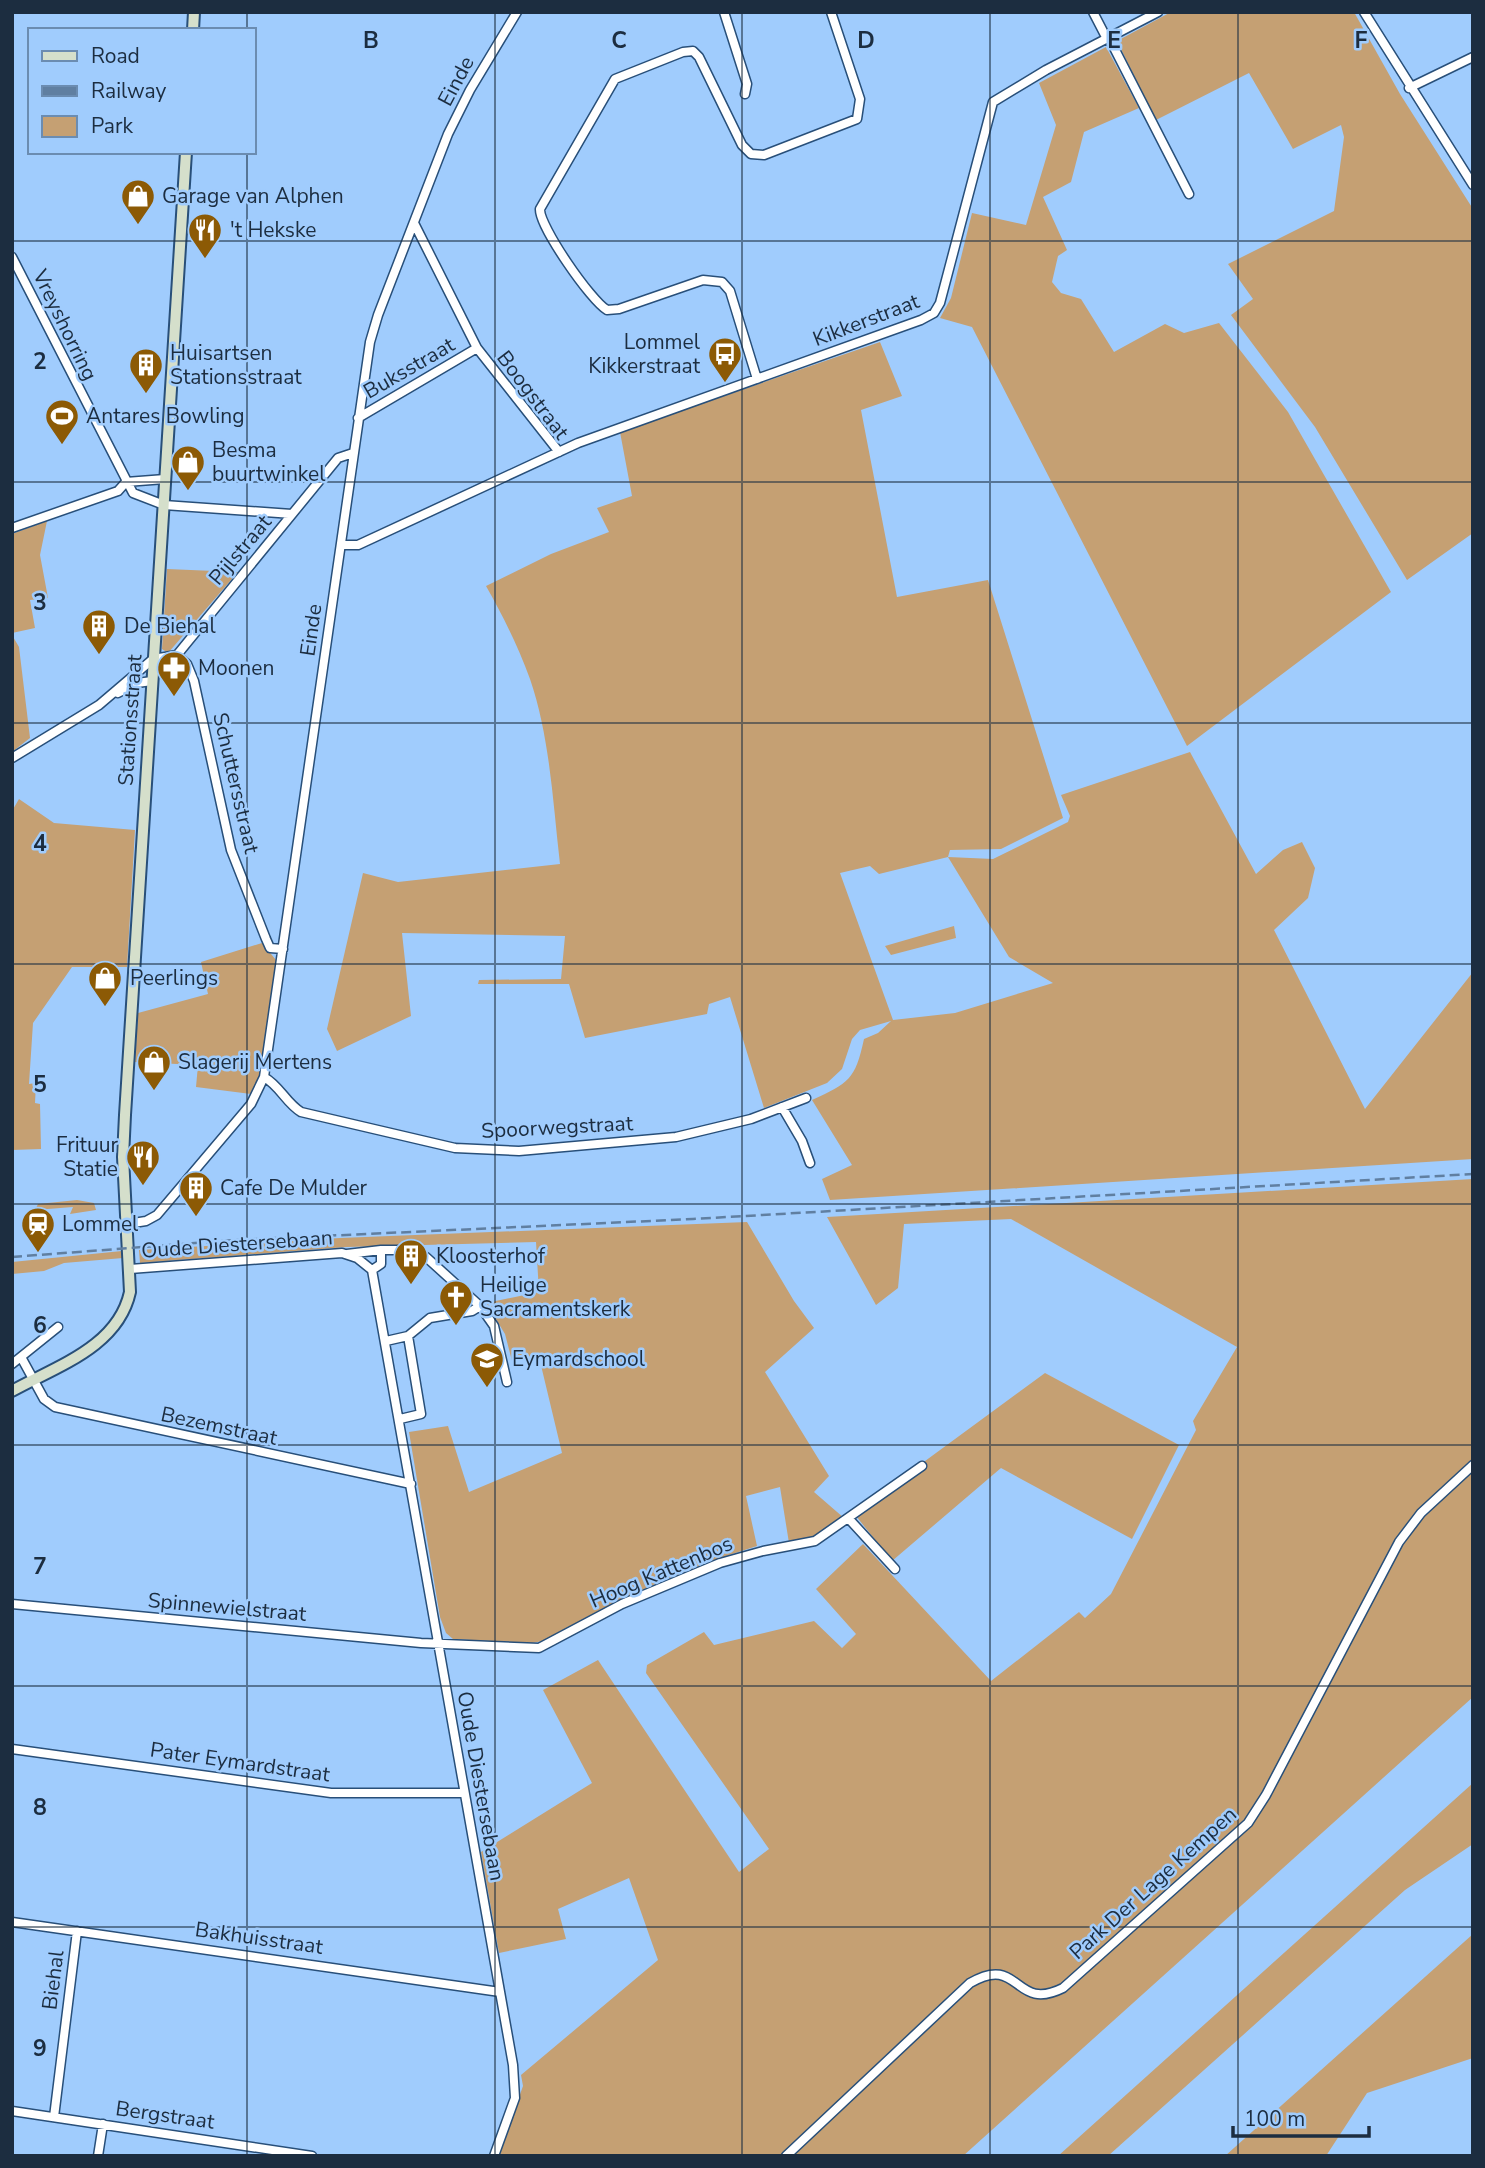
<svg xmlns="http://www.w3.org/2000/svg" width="1485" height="2168" font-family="'Nunito Sans',sans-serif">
  <rect width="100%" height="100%" fill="#a0ccfd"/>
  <path fill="#c5a073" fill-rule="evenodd" d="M 1171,12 L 1354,12 L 1400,94 L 1473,209 L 1473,533 L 1407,580 L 1315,427 L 1231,315 L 1253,299 L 1228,264 L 1334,211 L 1344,137 L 1341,125 L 1293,149 L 1249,73 L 1156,120 L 1117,41 Z
    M 1106,47 L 1139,108 L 1084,132 L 1071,182 L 1043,197 L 1067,250 L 1058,256 L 1052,282 L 1061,293 L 1081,299 L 1114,352 L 1165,324 L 1184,333 L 1219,323 L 1288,412 L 1391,592 L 1187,746 L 972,327 L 940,318 L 951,298 L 972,213 L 1026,225 L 1056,125 L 1039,83 Z
    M 880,342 L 902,396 L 861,410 L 897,597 L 988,580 L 1063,818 L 1001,849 L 950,850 L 948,857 L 993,859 L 1068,822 L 1070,816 L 1061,795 L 1190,752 L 1256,874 L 1283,850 L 1302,842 L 1315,868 L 1308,898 L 1274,930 L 1365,1109 L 1473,972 L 1473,1159 L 830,1200 L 822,1179 L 852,1165 L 812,1100 C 849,1083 855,1080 864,1039 L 878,1033 L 891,1021 L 860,1030 L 852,1039 L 842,1069 L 827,1083 L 764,1108 L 730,997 L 709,1004 L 707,1014 L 585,1038 L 569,984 L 478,984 L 479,980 L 561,979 L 565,936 L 402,933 L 411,1016 L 337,1051 L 327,1029 L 363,873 L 398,882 L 560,864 C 553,804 550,737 530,679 C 518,646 503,616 486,586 L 551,554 L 609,532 L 597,508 L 632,496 L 620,432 ZM 948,857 L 1009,957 L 1053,983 L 955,1013 L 893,1020 L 840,873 L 870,866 L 879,874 Z
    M 47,521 L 40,555 L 48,598 L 30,600 L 35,628 L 12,633 L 12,534 Z
    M 167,569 L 238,572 L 168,653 L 162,649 Z
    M 12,635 L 19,647 L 30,738 L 12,752 Z
    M 19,799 L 54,823 L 135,830 L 127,967 L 72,967 L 33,1023 L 29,1084 L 36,1083 L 35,1103 L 40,1104 L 41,1149 L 12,1150 L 12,811 Z
    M 954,926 L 956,938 L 891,955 L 885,946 Z
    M 262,943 L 276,960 L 276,966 L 261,1073 L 251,1094 L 196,1087 L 198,1065 L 135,1062 L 138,1013 L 208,994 L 201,962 Z
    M 1473,1179 L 1473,1697 L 963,2156 L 498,2156 L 523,2086 L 521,2075 L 658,1960 L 629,1878 L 558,1909 L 566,1939 L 499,1953 L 481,1852 L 592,1783 L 543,1690 L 598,1660 L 739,1872 L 769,1849 L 646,1673 L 647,1665 L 704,1632 L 714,1645 L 814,1621 L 842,1648 L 856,1634 L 816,1589 L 863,1544 L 991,1681 L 1079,1612 L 1085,1618 L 1111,1594 L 1196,1430 L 1193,1421 L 1237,1347 L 1011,1219 L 904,1224 L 898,1288 L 876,1305 L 827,1217 Z
    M 77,1200 L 94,1203 L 96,1210 L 70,1214 L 73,1207 L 35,1210 L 38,1204 Z
    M 747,1222 L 794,1301 L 814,1328 L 765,1372 L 829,1476 L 814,1492 L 844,1518 L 815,1537 L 789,1543 L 780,1487 L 746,1496 L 757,1546 C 682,1569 611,1602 543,1641 L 532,1643 L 453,1639 L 446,1633 L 440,1617 L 409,1432 L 448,1426 L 469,1492 L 562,1453 L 539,1357 L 512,1361 L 505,1334 L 486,1303 L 539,1292 L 536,1242 L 347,1247 L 140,1263 L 139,1250 L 340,1238 Z
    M 122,1251 L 123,1258 L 64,1263 L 44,1271 L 12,1274 L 12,1262 Z
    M 1045,1373 L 1179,1445 L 1132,1539 L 1001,1468 L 892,1561 L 856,1516 L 921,1464 Z
    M 1473,1783 L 1473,1844 L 1405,1890 L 1108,2156 L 1058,2156 Z
    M 1473,1934 L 1473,2058 L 1367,2093 L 1326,2156 L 1225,2156 Z"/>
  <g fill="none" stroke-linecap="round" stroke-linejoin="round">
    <g stroke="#284f79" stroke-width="11">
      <path id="street" d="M 724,12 L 747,84 L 745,94
        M 1093,12 L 1107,39
        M 1364,12 L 1473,185
        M 1109,38 L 1189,194
        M 1409,88 L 1473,57
        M 414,223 L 477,348 L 559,452
        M 12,257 L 133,493 L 164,505 L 292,514
        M 757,379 L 730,291 L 722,282 L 703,280 L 619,309 L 607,310 C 591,301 539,226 540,209 L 615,79 L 683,52 L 693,51 L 699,57 L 742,145 L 751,154 L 764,155 L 857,119 L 860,99 L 831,12
        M 358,418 L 477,348
        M 126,482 L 165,479
        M 12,528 L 118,491 L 126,482
        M 341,545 L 358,545 L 578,443 L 921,320 L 934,313 L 940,303 L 993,102 L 1046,70 L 1158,12
        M 177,655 L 187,664 L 194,681 L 231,850 L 266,939 L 270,948 L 283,949
        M 118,693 L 137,683 L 152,681
        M 12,758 L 99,705 L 153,659 L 177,655 L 338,458 L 353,453
        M 264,1077 C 280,1086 286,1103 301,1112 L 455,1148 L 519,1151 L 676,1137 L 751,1119 L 806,1098
        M 782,1107 L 802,1141 L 810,1163
        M 127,1224 L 146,1221 L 157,1215 L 251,1104 L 264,1077 L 370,342 L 378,315 L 448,134 L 470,90 L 517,12
        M 347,1254 L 381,1250
        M 130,1269 L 342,1253 L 357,1258 L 372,1270 L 513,2065 L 515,2098 L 494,2156
        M 372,1270 L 381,1264 L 381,1250 L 402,1250 L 426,1257 L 480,1306 L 494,1326 L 507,1382
        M 408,1336 L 430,1318 L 472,1311 L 480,1306
        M 386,1341 L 408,1336 L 421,1414 L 400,1419
        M 21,1357 L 44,1399 L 55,1407 L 411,1484
        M 12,1364 L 58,1327
        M 849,1519 L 895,1569
        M 12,1604 L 421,1643 L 539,1648 L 622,1604 L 720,1563 L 763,1551 L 815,1541 L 922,1466
        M 12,1749 L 331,1793 L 464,1793
        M 12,1922 L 500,1992
        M 12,2111 L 312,2156
        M 54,2117 L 77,1931
        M 98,2156 L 103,2124
        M 786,2156 L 970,1983 C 1021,1953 1013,2013 1063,1988 L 1248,1823 L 1266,1795 L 1399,1542 L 1421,1513 L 1473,1465"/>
    </g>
    <g stroke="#284f79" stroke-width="14">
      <path id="secondary" d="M 193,30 L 194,12
        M 12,1391 C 57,1366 118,1347 130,1292 L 123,1157 L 125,1115 L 186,152"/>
    </g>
    <use href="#street" stroke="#fff" stroke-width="8"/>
    <use href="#secondary" stroke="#d5dfcb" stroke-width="10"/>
    <path stroke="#607fa1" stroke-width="2.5" stroke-dasharray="10 5" stroke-linecap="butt" d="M 12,1257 L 235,1240 L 693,1219 L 1473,1174"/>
  </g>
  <path fill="none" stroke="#1c2d40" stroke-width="2" stroke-opacity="0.55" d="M 247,12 L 247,30M 495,12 L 495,2156M 742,12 L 742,2156M 990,12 L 990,2156M 1238,12 L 1238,2156M 247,152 L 247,2156M 12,241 L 1473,241M 12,482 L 1473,482M 12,723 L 1473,723M 12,964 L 1473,964M 12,1204 L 1473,1204M 12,1445 L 1473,1445M 12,1686 L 1473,1686M 12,1927 L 1473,1927"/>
  <defs>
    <g id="shop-pin" transform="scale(1.75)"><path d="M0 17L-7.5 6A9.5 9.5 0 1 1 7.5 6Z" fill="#8c5a05" stroke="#a0ccfd"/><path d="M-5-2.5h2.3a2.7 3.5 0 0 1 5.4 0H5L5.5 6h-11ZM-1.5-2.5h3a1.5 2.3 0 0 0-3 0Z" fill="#fff"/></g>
    <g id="restaurant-pin" transform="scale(1.75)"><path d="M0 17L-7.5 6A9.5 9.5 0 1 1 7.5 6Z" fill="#8c5a05" stroke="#a0ccfd"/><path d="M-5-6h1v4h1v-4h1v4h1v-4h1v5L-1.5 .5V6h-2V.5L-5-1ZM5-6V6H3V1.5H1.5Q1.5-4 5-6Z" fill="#fff"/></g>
    <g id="bus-pin" transform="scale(1.75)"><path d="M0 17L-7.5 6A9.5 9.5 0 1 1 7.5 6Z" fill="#8c5a05" stroke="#a0ccfd"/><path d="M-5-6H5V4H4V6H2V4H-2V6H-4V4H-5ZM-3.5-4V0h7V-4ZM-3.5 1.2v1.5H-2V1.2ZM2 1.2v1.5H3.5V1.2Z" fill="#fff"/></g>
    <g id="building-pin" transform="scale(1.75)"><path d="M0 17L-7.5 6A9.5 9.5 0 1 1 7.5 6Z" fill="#8c5a05" stroke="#a0ccfd"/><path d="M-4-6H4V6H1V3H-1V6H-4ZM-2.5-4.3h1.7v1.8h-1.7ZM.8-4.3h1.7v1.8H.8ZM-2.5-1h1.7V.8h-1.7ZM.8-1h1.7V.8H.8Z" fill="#fff"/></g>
    <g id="stadium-pin" transform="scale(1.75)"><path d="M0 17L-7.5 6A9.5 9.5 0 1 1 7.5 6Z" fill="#8c5a05" stroke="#a0ccfd"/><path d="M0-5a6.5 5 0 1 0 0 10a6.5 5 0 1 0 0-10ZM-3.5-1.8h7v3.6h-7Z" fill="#fff"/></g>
    <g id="pharmacy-pin" transform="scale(1.75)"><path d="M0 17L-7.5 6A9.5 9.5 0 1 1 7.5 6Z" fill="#8c5a05" stroke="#a0ccfd"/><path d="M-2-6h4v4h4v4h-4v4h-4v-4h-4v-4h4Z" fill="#fff"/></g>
    <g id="station-pin" transform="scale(1.75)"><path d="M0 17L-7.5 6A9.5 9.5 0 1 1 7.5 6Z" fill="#8c5a05" stroke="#a0ccfd"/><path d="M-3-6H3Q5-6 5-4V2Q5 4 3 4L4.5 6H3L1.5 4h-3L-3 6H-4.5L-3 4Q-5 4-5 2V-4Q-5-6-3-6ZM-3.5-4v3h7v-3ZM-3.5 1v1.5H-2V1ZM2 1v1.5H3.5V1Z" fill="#fff"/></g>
    <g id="church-pin" transform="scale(1.75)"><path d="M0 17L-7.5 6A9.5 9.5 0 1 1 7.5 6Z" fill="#8c5a05" stroke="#a0ccfd"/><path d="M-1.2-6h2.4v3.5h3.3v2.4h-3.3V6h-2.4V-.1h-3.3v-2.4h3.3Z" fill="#fff"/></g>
    <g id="school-pin" transform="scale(1.75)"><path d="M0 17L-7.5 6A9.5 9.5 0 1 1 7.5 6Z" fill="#8c5a05" stroke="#a0ccfd"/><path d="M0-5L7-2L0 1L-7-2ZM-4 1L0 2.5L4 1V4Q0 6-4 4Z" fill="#fff"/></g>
  </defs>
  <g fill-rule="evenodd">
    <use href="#shop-pin" x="138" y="196"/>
    <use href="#restaurant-pin" x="205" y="230"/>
    <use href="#bus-pin" x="725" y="354"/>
    <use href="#building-pin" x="146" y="365"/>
    <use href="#stadium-pin" x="62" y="416"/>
    <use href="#shop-pin" x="188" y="462"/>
    <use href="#building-pin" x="99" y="626"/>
    <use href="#pharmacy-pin" x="174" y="668"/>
    <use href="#shop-pin" x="105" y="978"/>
    <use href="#shop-pin" x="154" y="1062"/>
    <use href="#restaurant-pin" x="143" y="1157"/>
    <use href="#building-pin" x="196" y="1188"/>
    <use href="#station-pin" x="38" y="1224"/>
    <use href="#building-pin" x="411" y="1256"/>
    <use href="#church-pin" x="456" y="1297"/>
    <use href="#school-pin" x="487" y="1359"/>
  </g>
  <g text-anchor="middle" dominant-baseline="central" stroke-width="5" stroke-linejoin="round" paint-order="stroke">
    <g font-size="21" fill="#1c2d40" stroke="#a0ccfd">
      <text transform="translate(456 81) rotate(-62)">Einde</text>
      <text transform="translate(866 320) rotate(-21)">Kikkerstraat</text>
      <text transform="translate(65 325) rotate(64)">Vreyshorring</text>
      <text transform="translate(409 368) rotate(-30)">Buksstraat</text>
      <text transform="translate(533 395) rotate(53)">Boogstraat</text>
      <text transform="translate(240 550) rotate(-50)">Pijlstraat</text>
      <text transform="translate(311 630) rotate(-82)">Einde</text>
      <text transform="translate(130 720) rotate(-86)">Stationsstraat</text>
      <text transform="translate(236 783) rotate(77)">Schuttersstraat</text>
      <text transform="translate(557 1127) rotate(-3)">Spoorwegstraat</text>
      <text transform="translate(237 1244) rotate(-4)">Oude Diestersebaan</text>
      <text transform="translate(219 1426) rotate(12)">Bezemstraat</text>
      <text transform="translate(661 1572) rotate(-23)">Hoog Kattenbos</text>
      <text transform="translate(227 1607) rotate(5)">Spinnewielstraat</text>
      <text transform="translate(240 1762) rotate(8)">Pater Eymardstraat</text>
      <text transform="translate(481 1786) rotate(80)">Oude Diestersebaan</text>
      <text transform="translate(1153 1883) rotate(-42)">Park Der Lage Kempen</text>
      <text transform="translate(259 1938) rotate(8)">Bakhuisstraat</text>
      <text transform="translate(53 1980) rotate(-83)">Biehal</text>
      <text transform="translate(165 2115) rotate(8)">Bergstraat</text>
    </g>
    <g font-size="21" fill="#1c2d40" stroke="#a0ccfd" text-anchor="start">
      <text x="162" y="196">Garage van Alphen</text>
      <text x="230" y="230">'t Hekske</text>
      <text x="700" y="342" text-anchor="end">Lommel<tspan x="700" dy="24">Kikkerstraat</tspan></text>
      <text x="170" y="353">Huisartsen<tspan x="170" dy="24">Stationsstraat</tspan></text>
      <text x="86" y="416">Antares Bowling</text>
      <text x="212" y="450">Besma<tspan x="212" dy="24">buurtwinkel</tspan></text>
      <text x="124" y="626">De Biehal</text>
      <text x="198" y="668">Moonen</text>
      <text x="130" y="978">Peerlings</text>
      <text x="178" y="1062">Slagerij Mertens</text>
      <text x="118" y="1145" text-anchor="end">Frituur<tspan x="118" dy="24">Statie</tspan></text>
      <text x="220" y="1188">Cafe De Mulder</text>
      <text x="62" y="1224">Lommel</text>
      <text x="436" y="1256">Kloosterhof</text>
      <text x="480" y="1285">Heilige<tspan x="480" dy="24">Sacramentskerk</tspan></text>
      <text x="512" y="1359">Eymardschool</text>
    </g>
  </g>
  <g font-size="23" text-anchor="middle" font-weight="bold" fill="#1c2d40" stroke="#a0ccfd" stroke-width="5" stroke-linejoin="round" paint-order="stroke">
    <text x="371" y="48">B</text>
    <text x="619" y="48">C</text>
    <text x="866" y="48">D</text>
    <text x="1114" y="48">E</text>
    <text x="1361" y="48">F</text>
    <text x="40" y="369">2</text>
    <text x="40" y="610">3</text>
    <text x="40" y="851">4</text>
    <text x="40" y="1092">5</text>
    <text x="40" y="1333">6</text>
    <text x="40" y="1574">7</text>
    <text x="40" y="1815">8</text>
    <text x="40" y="2056">9</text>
  </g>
  <rect width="1485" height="2168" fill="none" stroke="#1c2d40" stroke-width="28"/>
  <rect x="28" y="28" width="228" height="126" fill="#a0ccfd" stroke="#6b8cb1" stroke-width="2"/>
  <rect x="42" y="51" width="35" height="10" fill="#d5dfcb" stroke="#6b8cb1" stroke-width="2"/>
  <text x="91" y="63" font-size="21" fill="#1c2d40">Road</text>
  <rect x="42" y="86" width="35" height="10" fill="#607fa1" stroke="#6b8cb1" stroke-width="2"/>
  <text x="91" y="98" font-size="21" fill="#1c2d40">Railway</text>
  <rect x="42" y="116" width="35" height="21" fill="#c5a073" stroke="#6b8cb1" stroke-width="2"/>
  <text x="91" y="133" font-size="21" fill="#1c2d40">Park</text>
  <path d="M1233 2126v10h136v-10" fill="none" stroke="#1c2d40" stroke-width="3.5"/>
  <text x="1244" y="2126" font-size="21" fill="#1c2d40" stroke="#a0ccfd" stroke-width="5" paint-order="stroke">100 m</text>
</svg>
